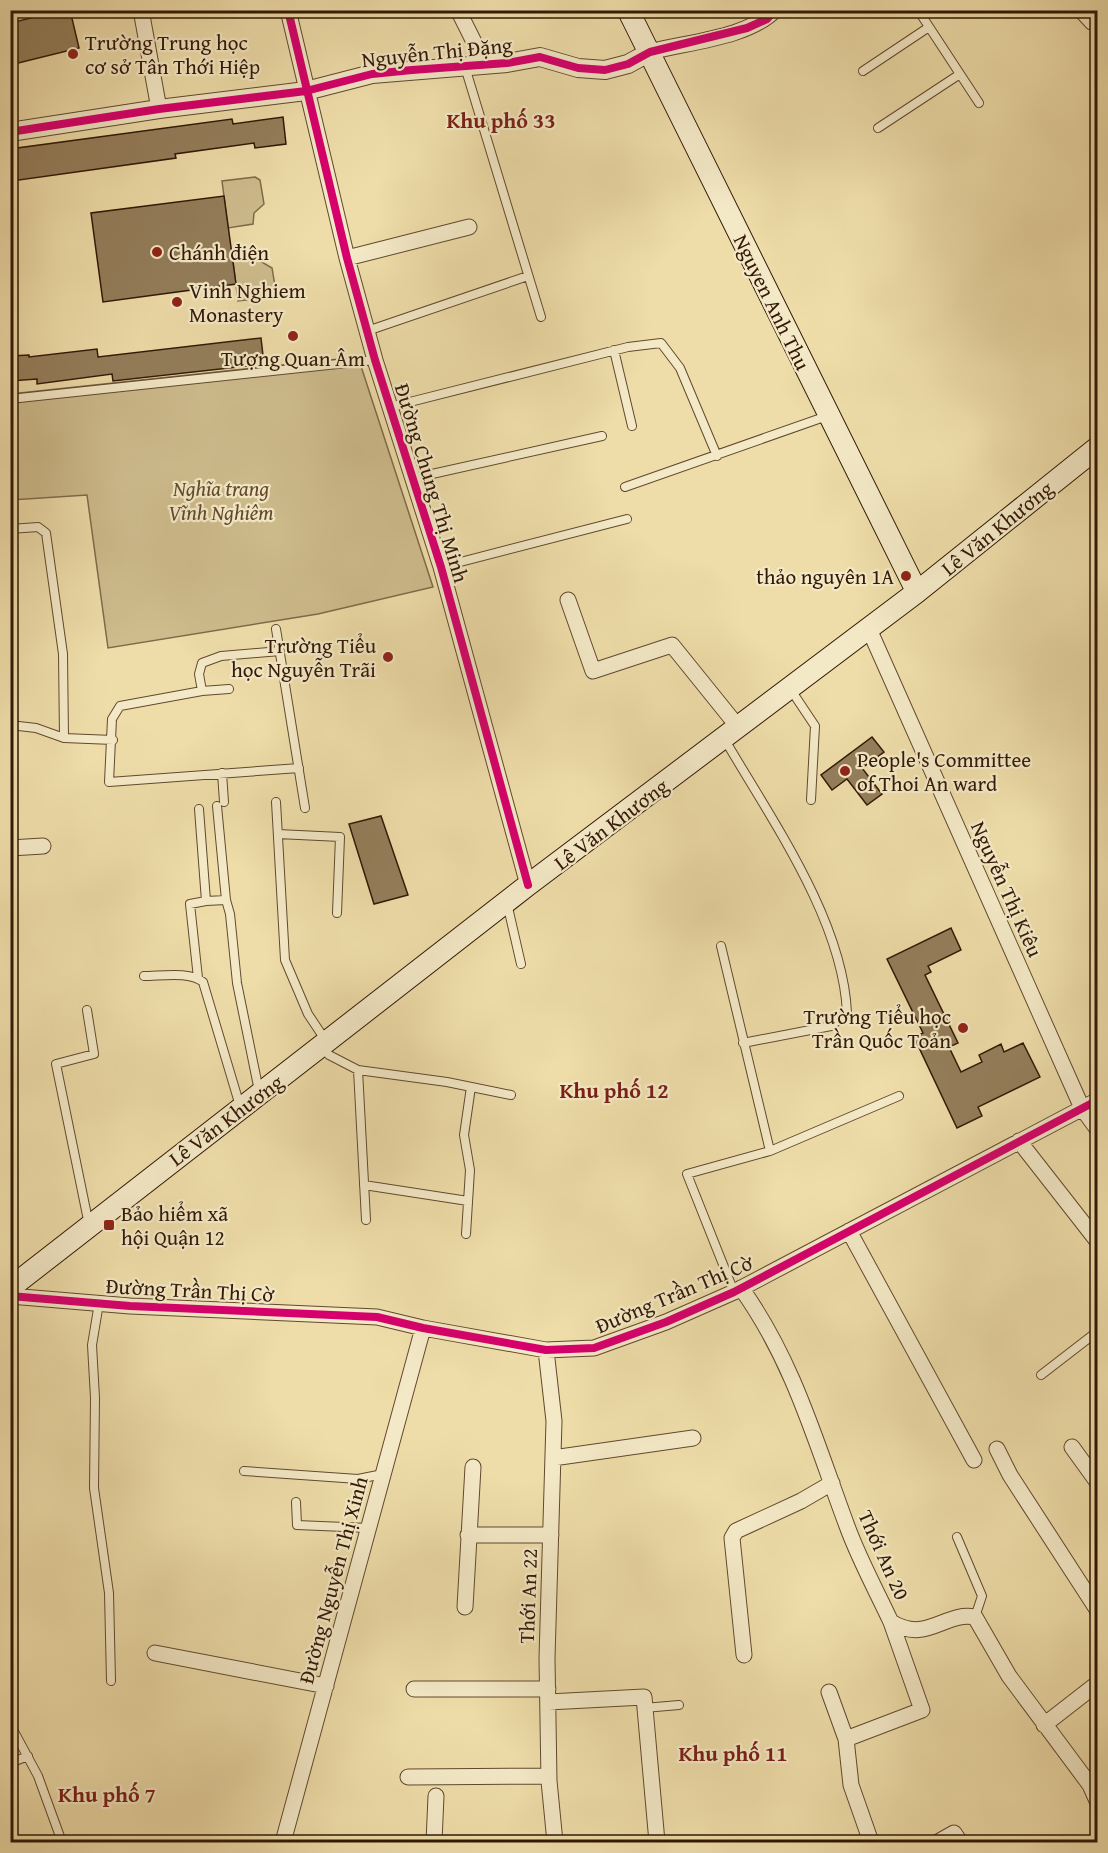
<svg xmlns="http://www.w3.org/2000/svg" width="1108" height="1853" font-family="'Gentium Book Plus',serif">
  <rect width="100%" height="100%" fill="#eedda9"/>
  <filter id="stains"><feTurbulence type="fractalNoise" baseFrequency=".00333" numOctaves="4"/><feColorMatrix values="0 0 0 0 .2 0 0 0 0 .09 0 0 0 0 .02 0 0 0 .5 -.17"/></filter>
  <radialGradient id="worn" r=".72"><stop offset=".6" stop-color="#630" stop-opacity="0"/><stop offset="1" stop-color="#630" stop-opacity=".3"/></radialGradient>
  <path fill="#cebc8d" stroke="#806a4a" stroke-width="1.5" d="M 255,177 L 260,180 L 264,204 L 254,213 L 253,224 L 228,228 L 222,181 Z
    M 257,251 L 260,261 L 272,268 L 276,292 L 271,297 L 238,301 L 232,254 Z
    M 358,357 L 433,587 L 318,614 L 108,648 L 87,495 L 11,500 L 11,394 Z"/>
  <path fill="#947e5b" stroke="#321806" stroke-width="1.5" d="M 64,10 L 70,10 L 79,48 L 10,65 L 10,23 Z
    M 283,117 L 286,144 L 255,148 L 254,143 L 175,154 L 176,158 L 12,181 L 10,149 L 232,119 L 233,124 Z
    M 224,196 L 236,284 L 103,302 L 91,213 Z
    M 261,338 L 264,364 L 113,381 L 112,374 L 37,384 L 37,379 L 10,381 L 10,356 L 29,355 L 29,357 L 97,349 L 98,357 Z
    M 872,737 L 884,752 L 862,768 L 882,794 L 867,805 L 847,779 L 832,790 L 821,775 Z
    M 381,816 L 408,895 L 374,904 L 349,824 Z
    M 951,928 L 961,950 L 928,966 L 931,972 L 925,975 L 958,1043 L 949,1047 L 961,1072 L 982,1062 L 979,1055 L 1001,1044 L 1004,1052 L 1023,1043 L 1040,1077 L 978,1107 L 982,1116 L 957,1128 L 914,1037 L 923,1033 L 887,959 Z"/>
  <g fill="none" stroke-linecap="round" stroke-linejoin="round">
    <g stroke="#61492f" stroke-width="10">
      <path id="service" d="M 918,10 L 979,103
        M 1076,10 L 1090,25 L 1098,25
        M 465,67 L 541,317
        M 863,71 L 929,27
        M 878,128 L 960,74
        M 367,331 L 528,276
        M 614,350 L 632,426
        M 10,399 L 375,360
        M 390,407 L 628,347 L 661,343 L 680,368 L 717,456
        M 414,478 L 602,436
        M 625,487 L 827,416
        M 10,529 L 38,527 L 46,533 L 63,654 L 64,738
        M 441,567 L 627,519
        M 276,629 L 305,808
        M 229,689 L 202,691 L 120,706 L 112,719 L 109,782 L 299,768
        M 791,690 L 815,726 L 811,800
        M 202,691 L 199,674 L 202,663 L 221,656 L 280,651
        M 10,725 L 36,728 L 64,738 L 113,740
        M 725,740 C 771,819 843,920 847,1013 L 831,1026 L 743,1043
        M 222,773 L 224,802
        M 276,802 L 285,960 L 308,1014 L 326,1041
        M 217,806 L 226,900
        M 278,834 L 340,837 L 337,913
        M 206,901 L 226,900 L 230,914 L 237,983 L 259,1091
        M 507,903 L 521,964
        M 721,946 L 770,1151 L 687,1174 L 734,1292
        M 144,976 C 161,976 190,971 203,982 L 240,1106
        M 198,978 L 190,904 L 206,901 L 199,809
        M 87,1010 L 94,1054 L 56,1064 L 89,1225
        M 322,1047 L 329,1055 L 358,1070 L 447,1082 L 511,1095
        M 358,1070 L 366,1220
        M 770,1151 L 899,1096
        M 364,1185 L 468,1201
        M 466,1234 L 470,1170 L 464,1135 L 471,1087
        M 99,1303 L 92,1345 L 95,1398 L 94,1488 L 109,1593 L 111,1681
        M 1041,1375 L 1098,1331
        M 244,1471 L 358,1479 L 383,1474
        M 296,1502 L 297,1525 L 368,1528
        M 957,1537 L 982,1596 L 975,1617
        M 644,1708 L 679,1705
        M 10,1724 L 38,1776 L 62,1842
        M 10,1763 L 28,1756"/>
    </g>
    <g stroke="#61492f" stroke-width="17">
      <path id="minor" d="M 141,10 L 159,109
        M 288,10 L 347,258 L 375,360 L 441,567 L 528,885
        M 458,10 L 485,64
        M 650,52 C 687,42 748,38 775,10
        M 347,258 L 469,227
        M 568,600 L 593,671 L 672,645 L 739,728
        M 869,629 L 1082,1108 L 1098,1130
        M 10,848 L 43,846
        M 1019,1141 L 1098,1242
        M 849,1231 L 974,1460
        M 741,1288 C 793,1360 816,1443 847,1526 C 859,1559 876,1590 891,1622 C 927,1644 945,1611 975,1617 L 1009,1676 L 1090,1785 L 1098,1803
        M 10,1296 L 130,1306 L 377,1317 L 423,1328 L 546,1350 L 594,1348 L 666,1322 L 734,1292 L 1098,1100
        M 546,1350 L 554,1421 L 547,1658 L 549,1781 L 555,1842
        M 1072,1447 L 1098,1483
        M 997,1449 L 1010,1475 L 1098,1611
        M 553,1458 L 693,1438
        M 468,1535 L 551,1535
        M 465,1607 L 473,1467
        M 155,1653 L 326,1686
        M 744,1655 L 732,1538 L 736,1531 L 801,1501 L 832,1483
        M 414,1689 L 548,1689
        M 829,1692 L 846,1739
        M 548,1702 L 644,1697 L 657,1842
        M 1044,1725 L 1098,1683
        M 408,1777 L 549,1776
        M 283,1842 L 423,1328
        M 434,1842 L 436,1796
        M 871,1842 L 851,1785 L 846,1739 L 922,1710 L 891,1622
        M 938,1842 L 954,1833 L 960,1842"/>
    </g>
    <g stroke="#61492f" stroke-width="20">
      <path id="tertiary" d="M 10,132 L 159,109 L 306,91 L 372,74 L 507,63 L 540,57 L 578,68 L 605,70 L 628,64 L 650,52"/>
    </g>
    <g stroke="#321806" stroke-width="23">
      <path id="secondary" d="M 628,10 L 917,592
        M 10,1288 L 528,885 L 917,592 L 1098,447"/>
    </g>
    <use href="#service" stroke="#f4e9c7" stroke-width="8"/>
    <use href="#minor" stroke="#f4e9c7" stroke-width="15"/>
    <use href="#tertiary" stroke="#f4e9c7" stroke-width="18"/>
    <use href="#secondary" stroke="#f4e9c7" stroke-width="21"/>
    <g stroke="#f4e9c7" stroke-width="11">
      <path id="cycleway" d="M 288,10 L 347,258 L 375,360 L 441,567 L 528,885
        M 10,132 L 159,109 L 306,91 L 372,74 L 412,70 L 507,63 L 540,57 L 578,68 L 605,70 L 628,64 L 650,52 L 747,28 L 767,19 L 775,10
        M 10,1296 L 130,1306 L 377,1317 L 423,1328 L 546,1350 L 594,1348 L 666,1322 L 734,1292 L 1098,1100"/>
    </g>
    <use href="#cycleway" stroke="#d6006c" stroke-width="8"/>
  </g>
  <g fill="#8f2418" stroke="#f4e9c7" stroke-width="2">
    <circle cx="73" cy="54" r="6"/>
    <circle cx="157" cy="252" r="6"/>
    <circle cx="177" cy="302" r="6"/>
    <circle cx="293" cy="336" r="6"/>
    <circle cx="906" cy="576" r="6"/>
    <circle cx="388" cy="657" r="6"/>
    <circle cx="845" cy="771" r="6"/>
    <circle cx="963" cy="1028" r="6"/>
    <rect x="103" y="1219" width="12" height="12" rx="3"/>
  </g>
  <g text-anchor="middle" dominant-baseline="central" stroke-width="4.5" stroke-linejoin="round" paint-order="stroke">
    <g font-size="21" fill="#321806" stroke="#f4e9c7" text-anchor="start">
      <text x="85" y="42">Trường Trung học<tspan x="85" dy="24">cơ sở Tân Thới Hiệp</tspan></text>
      <text x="169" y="252">Chánh điện</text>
      <text x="189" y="290">Vinh Nghiem<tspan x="189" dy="24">Monastery</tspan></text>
      <text x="293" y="358" text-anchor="middle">Tượng Quan Âm</text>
      <text x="894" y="576" text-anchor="end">thảo nguyên 1A</text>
      <text x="376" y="645" text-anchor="end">Trường Tiểu<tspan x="376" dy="24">học Nguyễn Trãi</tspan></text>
      <text x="857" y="759">People's Committee<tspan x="857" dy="24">of Thoi An ward</tspan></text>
      <text x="951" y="1016" text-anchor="end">Trường Tiểu học<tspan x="951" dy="24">Trần Quốc Toản</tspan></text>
      <text x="121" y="1213">Bảo hiểm xã<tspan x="121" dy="24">hội Quận 12</tspan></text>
    </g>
    <g font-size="21" fill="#321806" stroke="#f4e9c7">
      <text transform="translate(437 52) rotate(-6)">Nguyễn Thị Đặng</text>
      <text transform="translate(772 302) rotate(64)">Nguyen Anh Thu</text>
      <text transform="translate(432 483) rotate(73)">Đường Chung Thị Minh</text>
      <text transform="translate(997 528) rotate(-39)">Lê Văn Khương</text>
      <text transform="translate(611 824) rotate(-37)">Lê Văn Khương</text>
      <text transform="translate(1007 889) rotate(66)">Nguyễn Thị Kiêu</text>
      <text transform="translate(226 1120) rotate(-37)">Lê Văn Khương</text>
      <text transform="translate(190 1290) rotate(3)">Đường Trần Thị Cờ</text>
      <text transform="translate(674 1294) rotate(-23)">Đường Trần Thị Cờ</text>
      <text transform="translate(884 1555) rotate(66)">Thới An 20</text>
      <text transform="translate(333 1580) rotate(-75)">Đường Nguyễn Thị Xinh</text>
      <text transform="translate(528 1596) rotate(-88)">Thới An 22</text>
    </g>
    <g font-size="21" font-style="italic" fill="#61492e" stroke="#f4e9c7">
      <text x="221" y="488">Nghĩa trang<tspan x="221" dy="24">Vĩnh Nghiêm</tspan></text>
    </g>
    <g font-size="22" font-weight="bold" fill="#7a1f14" stroke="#f4e9c7">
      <text x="501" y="120">Khu phố 33</text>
      <text x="614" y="1090">Khu phố 12</text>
      <text x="733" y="1753">Khu phố 11</text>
      <text x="107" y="1794">Khu phố 7</text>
    </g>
  </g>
  <rect width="1108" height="1853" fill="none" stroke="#eedda9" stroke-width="36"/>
  <rect x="12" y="12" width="1084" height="1829" fill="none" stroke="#321806" stroke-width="3"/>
  <rect x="18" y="18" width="1072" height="1817" fill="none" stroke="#321806" stroke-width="1.5"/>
  <rect width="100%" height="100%" filter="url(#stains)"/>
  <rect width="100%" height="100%" fill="url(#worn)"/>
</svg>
